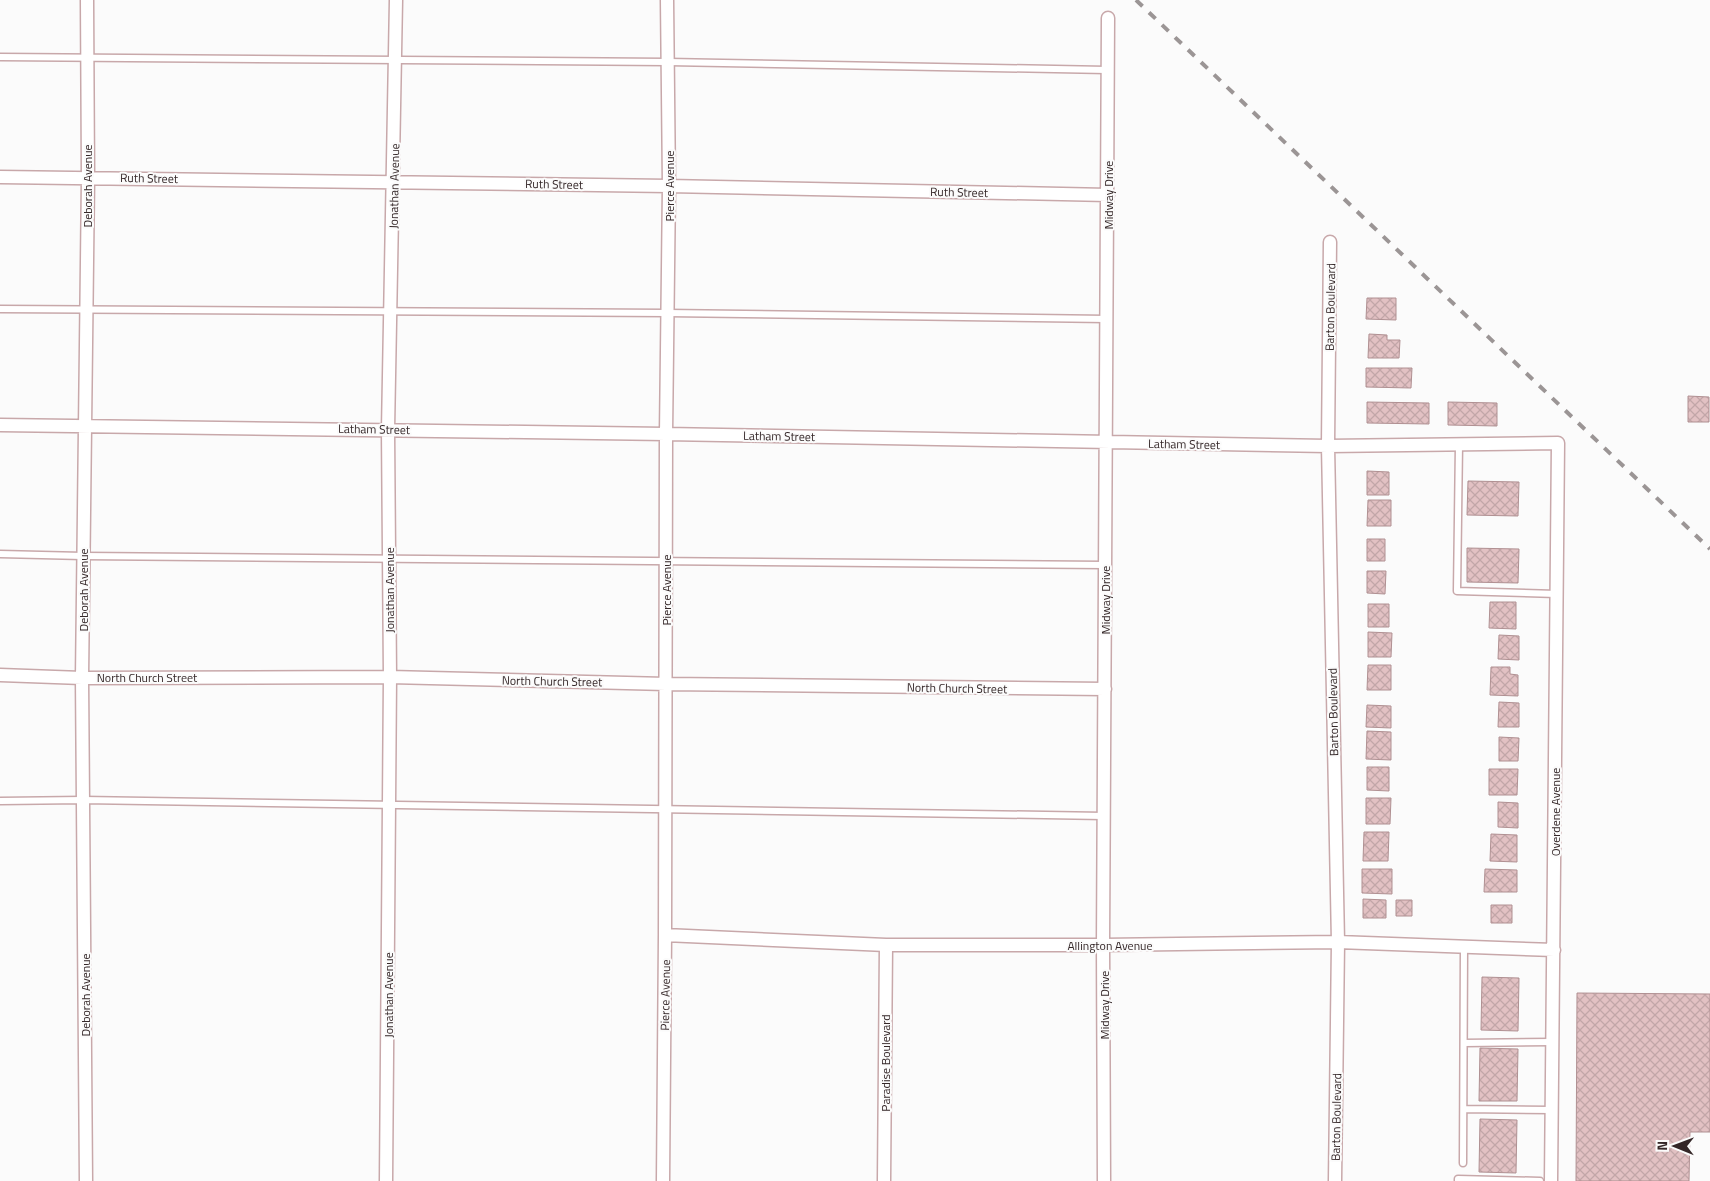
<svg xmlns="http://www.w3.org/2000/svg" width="1710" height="1181" font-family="'Titillium Web',sans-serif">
  <defs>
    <pattern id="building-cross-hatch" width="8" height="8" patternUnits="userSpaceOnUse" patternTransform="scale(1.25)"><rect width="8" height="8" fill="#e2c1c3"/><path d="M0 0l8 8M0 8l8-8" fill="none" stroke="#c2a6a8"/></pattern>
  </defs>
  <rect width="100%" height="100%" fill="#fbfbfb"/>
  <path fill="url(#building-cross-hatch)" stroke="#b09092" d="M 1367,298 L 1396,298 L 1396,320 L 1366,319 Z
    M 1369,334 L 1387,335 L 1387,340 L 1400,340 L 1399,358 L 1368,358 Z
    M 1366,368 L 1412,368 L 1411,388 L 1366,387 Z
    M 1688,396 L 1709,397 L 1709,422 L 1688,422 Z
    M 1367,402 L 1429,403 L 1429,424 L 1367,423 Z
    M 1448,402 L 1497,403 L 1497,426 L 1448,425 Z
    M 1367,471 L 1389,472 L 1389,495 L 1367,495 Z
    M 1468,481 L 1519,482 L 1518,516 L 1467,515 Z
    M 1368,500 L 1391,500 L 1391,526 L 1367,526 Z
    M 1367,539 L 1385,539 L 1385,561 L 1367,561 Z
    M 1467,548 L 1519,549 L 1518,583 L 1467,582 Z
    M 1367,571 L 1386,571 L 1385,594 L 1367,593 Z
    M 1490,602 L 1516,602 L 1516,629 L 1489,628 Z
    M 1368,604 L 1389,604 L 1389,627 L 1368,627 Z
    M 1368,632 L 1392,633 L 1391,657 L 1368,657 Z
    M 1499,635 L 1519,636 L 1519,660 L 1498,659 Z
    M 1368,665 L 1391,665 L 1391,690 L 1367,690 Z
    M 1491,667 L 1510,667 L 1510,674 L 1518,675 L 1518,696 L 1490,695 Z
    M 1499,702 L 1519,703 L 1519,727 L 1498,727 Z
    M 1367,705 L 1391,706 L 1391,728 L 1366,727 Z
    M 1367,731 L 1391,732 L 1391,760 L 1366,759 Z
    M 1499,737 L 1519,738 L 1518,761 L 1499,761 Z
    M 1367,767 L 1389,767 L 1389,791 L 1367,790 Z
    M 1489,769 L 1518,769 L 1517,795 L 1489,795 Z
    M 1366,798 L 1391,798 L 1390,824 L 1366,824 Z
    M 1498,802 L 1518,803 L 1518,828 L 1498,827 Z
    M 1364,832 L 1389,832 L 1388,861 L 1363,861 Z
    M 1491,834 L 1517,835 L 1517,862 L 1490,861 Z
    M 1362,869 L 1392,869 L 1392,894 L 1362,893 Z
    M 1485,869 L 1517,870 L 1517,892 L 1484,892 Z
    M 1363,899 L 1386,900 L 1386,918 L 1363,918 Z
    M 1396,900 L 1412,900 L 1412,916 L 1396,916 Z
    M 1491,905 L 1512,905 L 1512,923 L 1491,923 Z
    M 1482,977 L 1519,978 L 1518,1031 L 1481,1030 Z
    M 1577,993 L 1710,994 L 1710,1132 L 1690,1132 L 1689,1181 L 1576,1181 Z
    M 1480,1048 L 1518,1049 L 1517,1101 L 1479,1101 Z
    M 1480,1119 L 1517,1120 L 1516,1173 L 1479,1172 Z"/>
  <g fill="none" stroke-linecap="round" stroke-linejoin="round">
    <g stroke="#c8a8aa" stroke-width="9">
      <path id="service" d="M 0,57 L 668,62 L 1107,70
        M 0,309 L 667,313 L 1107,319
        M 1459,444 L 1457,591 L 1557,594
        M 0,554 L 83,556 L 1105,565
        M 0,801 L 83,800 L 1104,816
        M 1464,1043 L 1553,1042
        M 1464,1109 L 1552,1110
        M 1463,1163 L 1464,947
        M 1458,1181 L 1458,1179 L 1540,1181"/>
    </g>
    <g stroke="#c8a8aa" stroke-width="15">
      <path id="minor" d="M 0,177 L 669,186 L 1108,195
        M 1330,242 L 1328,446 L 1338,942 L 1335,1181
        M 0,425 L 666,434 L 1328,446 L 1558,443 L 1551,1181
        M 0,675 L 82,678 L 390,677 L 666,684 L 1105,689
        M 665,935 L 886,945 L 1103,945 L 1338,942 L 1554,950
        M 86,1181 L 82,678 L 88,178 L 87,0
        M 386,1181 L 390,677 L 388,430 L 396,0
        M 663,1181 L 665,935 L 666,434 L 669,186 L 667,0
        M 884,1181 L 886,945
        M 1104,1181 L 1103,945 L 1108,18"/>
    </g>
    <use href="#service" stroke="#fff" stroke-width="6"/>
    <use href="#minor" stroke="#fff" stroke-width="12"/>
    <path stroke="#9b9595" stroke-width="4" stroke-dasharray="9 9" stroke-linecap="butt" d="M 1136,0 L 1710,549"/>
  </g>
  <g text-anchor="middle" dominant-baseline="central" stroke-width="4" stroke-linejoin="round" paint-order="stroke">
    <g font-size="12" fill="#342728" stroke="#fbfbfb">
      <text transform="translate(149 178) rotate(1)">Ruth Street</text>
      <text transform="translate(554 184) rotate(1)">Ruth Street</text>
      <text transform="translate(87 186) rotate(-90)">Deborah Avenue</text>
      <text transform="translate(394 186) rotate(-89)">Jonathan Avenue</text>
      <text transform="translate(669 186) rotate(-90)">Pierce Avenue</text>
      <text transform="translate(959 192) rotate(1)">Ruth Street</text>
      <text transform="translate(1108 195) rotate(-90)">Midway Drive</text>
      <text transform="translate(1330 307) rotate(-89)">Barton Boulevard</text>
      <text transform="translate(374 429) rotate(1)">Latham Street</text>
      <text transform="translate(779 436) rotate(1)">Latham Street</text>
      <text transform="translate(1184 444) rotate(1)">Latham Street</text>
      <text transform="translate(83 590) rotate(-90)">Deborah Avenue</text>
      <text transform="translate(389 590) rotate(-90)">Jonathan Avenue</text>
      <text transform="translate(666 590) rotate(-90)">Pierce Avenue</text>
      <text transform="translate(1105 600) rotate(-90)">Midway Drive</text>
      <text x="147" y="677">North Church Street</text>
      <text transform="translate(552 681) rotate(1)">North Church Street</text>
      <text transform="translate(957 688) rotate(1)">North Church Street</text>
      <text transform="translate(1333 712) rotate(-91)">Barton Boulevard</text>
      <text transform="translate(1555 812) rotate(-90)">Overdene Avenue</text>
      <text x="1110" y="945">Allington Avenue</text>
      <text transform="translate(85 995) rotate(-90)">Deborah Avenue</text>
      <text transform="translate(388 995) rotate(-90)">Jonathan Avenue</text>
      <text transform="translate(665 995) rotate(-89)">Pierce Avenue</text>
      <text transform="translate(1104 1005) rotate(-90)">Midway Drive</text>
      <text transform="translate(885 1063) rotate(-90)">Paradise Boulevard</text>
      <text transform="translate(1336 1117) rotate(-89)">Barton Boulevard</text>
    </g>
  </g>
  <g transform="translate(1675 1146) rotate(271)" stroke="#fbfbfb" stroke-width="4" paint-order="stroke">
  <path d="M0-4L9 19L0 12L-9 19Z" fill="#342728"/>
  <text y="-8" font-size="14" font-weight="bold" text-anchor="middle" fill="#342728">N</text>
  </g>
</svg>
